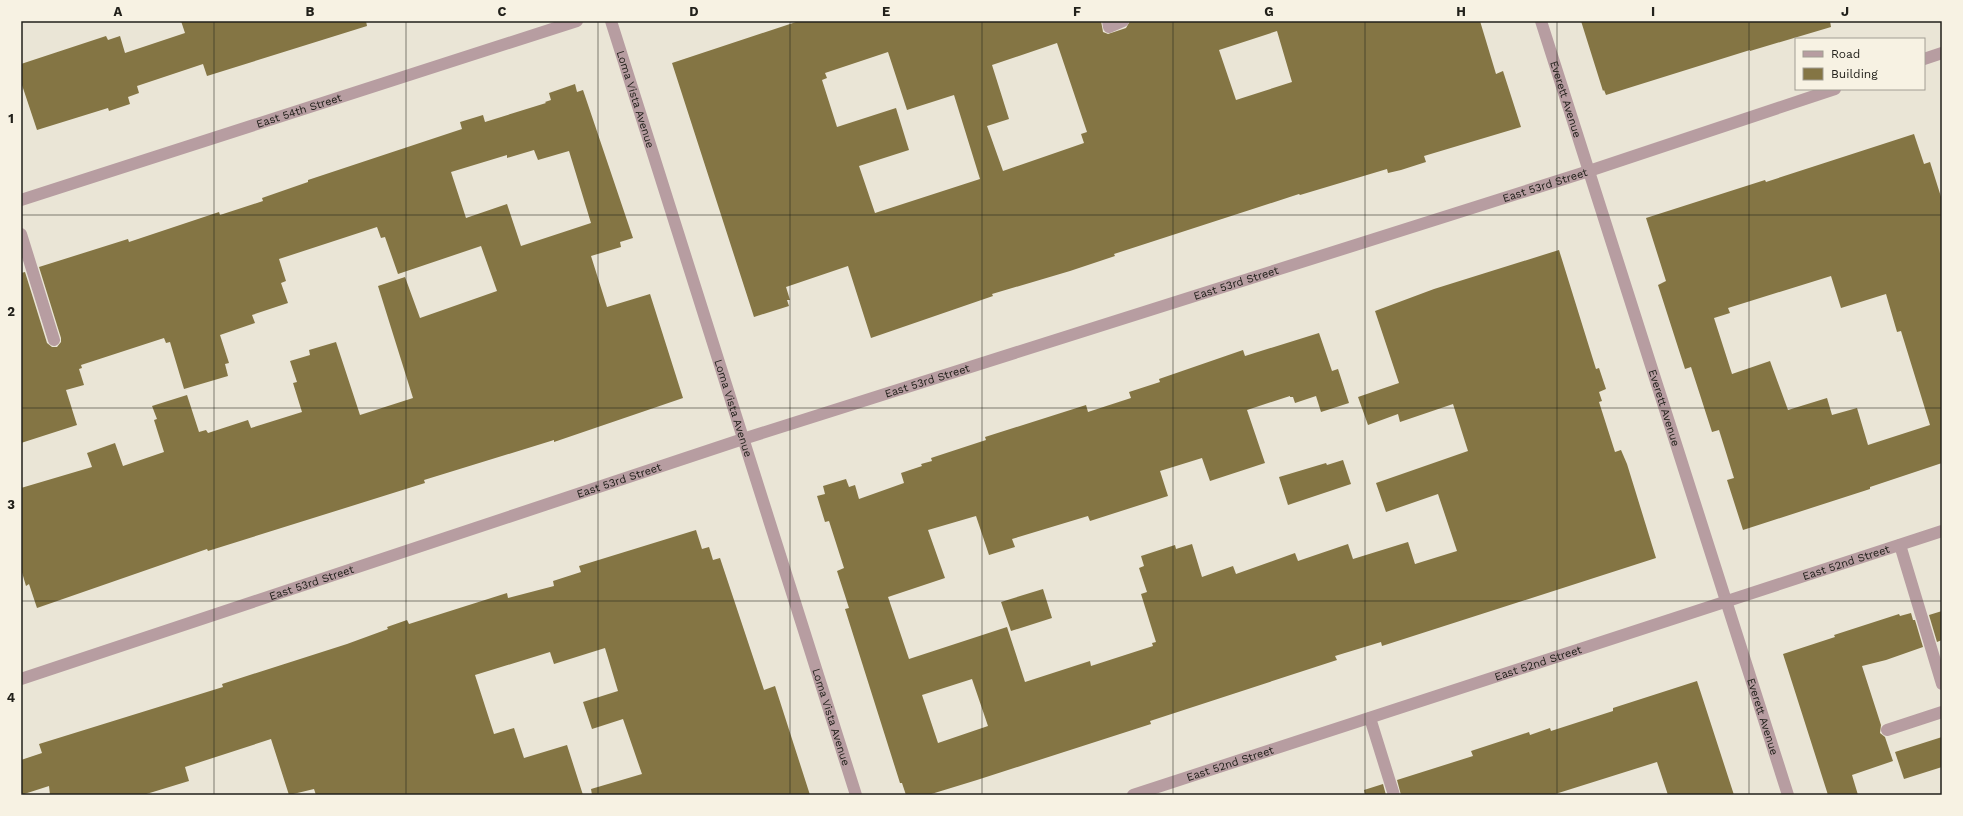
<svg xmlns="http://www.w3.org/2000/svg" width="1963" height="816" font-family="'Work Sans',sans-serif">
  <rect width="100%" height="100%" fill="#eae5d6"/>
  <path fill="#847544" fill-rule="evenodd" d="M 181,21 L 366,21 L 367,26 L 207,76 L 203,64 L 137,86 L 139,93 L 128,97 L 130,104 L 109,111 L 108,108 L 37,130 L 21,82 L 21,64 L 106,36 L 108,40 L 120,36 L 125,53 L 185,33 Z
    M 799,21 L 1101,21 L 1103,32 L 1108,34 L 1126,28 L 1130,21 L 1480,21 L 1496,74 L 1503,71 L 1521,127 L 1424,156 L 1426,162 L 1401,170 L 1388,173 L 1387,169 L 1300,195 L 1299,194 L 1114,254 L 1115,256 L 1070,271 L 992,294 L 993,296 L 871,338 L 848,266 L 786,287 L 790,300 L 787,300 L 789,306 L 754,317 L 672,63 ZM 1277,31 L 1292,82 L 1236,100 L 1219,50 ZM 1057,43 L 1087,132 L 1081,134 L 1084,143 L 1003,171 L 987,126 L 1009,119 L 992,65 ZM 888,52 L 907,110 L 954,95 L 980,179 L 875,213 L 859,166 L 909,150 L 896,108 L 837,127 L 822,80 L 827,78 L 825,73 Z
    M 1581,21 L 1830,21 L 1831,27 L 1750,51 L 1750,50 L 1606,95 L 1604,90 L 1603,91 Z
    M 575,84 L 577,92 L 583,90 L 633,238 L 620,242 L 621,247 L 591,256 L 607,307 L 650,294 L 683,398 L 554,442 L 554,440 L 424,480 L 425,483 L 208,551 L 207,549 L 37,608 L 29,584 L 26,586 L 21,569 L 21,488 L 92,467 L 87,453 L 115,443 L 123,466 L 164,452 L 154,420 L 157,419 L 152,406 L 187,395 L 199,432 L 206,430 L 208,433 L 248,420 L 251,428 L 302,412 L 293,383 L 297,382 L 290,361 L 310,355 L 309,350 L 336,342 L 360,415 L 413,398 L 378,286 L 405,277 L 420,318 L 497,291 L 481,246 L 398,274 L 385,237 L 381,238 L 377,227 L 279,259 L 286,281 L 281,283 L 288,303 L 252,315 L 255,323 L 220,335 L 229,363 L 225,364 L 228,376 L 184,389 L 170,342 L 166,343 L 164,338 L 81,365 L 82,368 L 79,369 L 84,385 L 66,390 L 77,425 L 21,443 L 21,273 L 25,272 L 47,343 L 52,347 L 57,347 L 61,342 L 61,338 L 39,267 L 128,239 L 129,242 L 219,212 L 220,215 L 263,201 L 262,198 L 308,182 L 308,180 L 462,129 L 460,122 L 483,115 L 485,122 L 546,103 L 545,102 L 551,100 L 549,93 ZM 534,150 L 538,160 L 569,151 L 591,223 L 521,246 L 507,204 L 466,218 L 451,172 L 507,155 L 507,158 Z
    M 1914,134 L 1924,164 L 1930,162 L 1942,200 L 1942,463 L 1870,487 L 1870,489 L 1743,530 L 1727,480 L 1734,478 L 1719,430 L 1712,432 L 1691,367 L 1685,369 L 1658,285 L 1666,281 L 1646,218 L 1765,180 L 1766,182 ZM 1831,276 L 1841,308 L 1886,294 L 1897,332 L 1901,331 L 1930,425 L 1868,445 L 1857,408 L 1832,415 L 1827,398 L 1788,410 L 1770,361 L 1732,374 L 1714,318 L 1730,313 L 1728,308 Z
    M 1559,250 L 1596,369 L 1599,368 L 1606,389 L 1599,392 L 1602,401 L 1599,402 L 1615,452 L 1621,450 L 1627,464 L 1656,558 L 1382,646 L 1381,642 L 1335,656 L 1337,660 L 1150,721 L 1151,724 L 977,780 L 928,795 L 906,795 L 902,783 L 900,783 L 845,609 L 849,608 L 837,571 L 844,568 L 829,521 L 825,522 L 817,496 L 825,494 L 823,486 L 846,479 L 849,487 L 855,485 L 859,499 L 904,483 L 901,473 L 922,466 L 921,464 L 932,461 L 931,458 L 986,440 L 985,437 L 1086,405 L 1088,412 L 1131,398 L 1129,392 L 1160,382 L 1159,379 L 1243,350 L 1245,356 L 1319,333 L 1332,371 L 1338,369 L 1349,403 L 1321,412 L 1316,396 L 1295,403 L 1293,397 L 1290,397 L 1290,396 L 1247,410 L 1265,463 L 1210,481 L 1202,458 L 1160,471 L 1168,496 L 1090,521 L 1088,516 L 1012,539 L 1015,547 L 989,555 L 976,516 L 928,530 L 945,578 L 888,597 L 909,659 L 1007,627 L 1025,682 L 1090,661 L 1091,666 L 1153,646 L 1152,643 L 1156,642 L 1141,594 L 1147,592 L 1139,568 L 1144,566 L 1141,556 L 1175,545 L 1176,549 L 1192,544 L 1202,577 L 1233,566 L 1236,574 L 1295,553 L 1298,561 L 1348,544 L 1353,559 L 1408,542 L 1415,564 L 1457,551 L 1438,494 L 1386,512 L 1376,483 L 1468,451 L 1453,404 L 1400,422 L 1398,414 L 1368,425 L 1358,397 L 1399,383 L 1375,311 L 1434,289 ZM 972,679 L 988,726 L 938,743 L 922,695 Z
    M 1343,460 L 1351,484 L 1288,505 L 1279,477 L 1326,463 L 1327,465 Z
    M 696,530 L 702,549 L 709,547 L 713,560 L 720,558 L 764,690 L 775,686 L 810,795 L 592,795 L 591,789 L 642,774 L 623,719 L 592,729 L 583,702 L 618,691 L 605,648 L 554,664 L 550,652 L 475,675 L 494,734 L 514,728 L 524,758 L 567,745 L 583,795 L 316,795 L 314,789 L 289,795 L 271,739 L 185,767 L 189,781 L 143,795 L 50,795 L 49,786 L 21,795 L 21,760 L 42,753 L 39,744 L 223,687 L 222,684 L 347,644 L 388,629 L 387,627 L 407,620 L 409,624 L 507,593 L 508,598 L 554,586 L 553,581 L 581,572 L 579,566 Z
    M 1043,589 L 1052,618 L 1011,631 L 1001,602 Z
    M 1942,611 L 1942,640 L 1937,642 L 1929,615 Z
    M 1911,613 L 1913,620 L 1915,620 L 1923,647 L 1886,660 L 1862,666 L 1881,725 L 1880,733 L 1885,737 L 1893,761 L 1852,775 L 1858,795 L 1828,795 L 1783,654 L 1835,637 L 1834,635 L 1899,614 L 1900,616 Z
    M 1697,681 L 1734,795 L 1668,795 L 1657,762 L 1552,795 L 1401,795 L 1397,780 L 1473,756 L 1471,751 L 1529,732 L 1530,735 L 1550,728 L 1551,731 L 1613,711 L 1613,708 Z
    M 1942,737 L 1942,767 L 1904,779 L 1895,752 Z
    M 1383,784 L 1386,795 L 1365,795 L 1364,790 Z"/>
  <g fill="none" stroke-linecap="round" stroke-linejoin="round">
    <path stroke="#b79da1" stroke-width="12" d="M 1108,21 L 1109,27 L 1123,21
      M 21,234 L 54,340
      M 1900,545 L 1942,684
      M 1370,718 L 1394,795
      M 1887,730 L 1942,712"/>
    <g stroke="#b79da1" stroke-width="12">
      <path id="s1" d="M 611,21 L 856,795"/>
      <path id="s2" d="M 1541,21 L 1788,795"/>
      <path d="M 1924,59 L 1942,53"/>
      <path id="s3" d="M 21,200 L 577,21"/>
      <path id="s4" d="M 21,679 L 743,439 L 1589,171 L 1835,89"/>
      <path id="s5" d="M 1133,795 L 1942,531"/>
    </g>
  </g>
  <path fill="none" stroke="#22211b" stroke-width="1" stroke-opacity="0.55" d="M 214,21 L 214,795M 406,21 L 406,795M 598,21 L 598,795M 790,21 L 790,795M 982,21 L 982,795M 1173,21 L 1173,795M 1365,21 L 1365,795M 1557,21 L 1557,795M 1749,21 L 1749,795M 21,215 L 1942,215M 21,408 L 1942,408M 21,601 L 1942,601"/>
  <g text-anchor="middle" dominant-baseline="central" stroke-width="4" stroke-linejoin="round" paint-order="stroke">
    <g font-size="11" fill="#22211b" stroke="#f7f2e3">
      <text stroke="none"><textPath href="#s1" startOffset="82">Loma Vista Avenue</textPath></text>
      <text stroke="none"><textPath href="#s2" startOffset="82">Everett Avenue</textPath></text>
      <text stroke="none"><textPath href="#s3" startOffset="292">East 54th Street</textPath></text>
      <text stroke="none"><textPath href="#s4" startOffset="1602">East 53rd Street</textPath></text>
      <text stroke="none"><textPath href="#s4" startOffset="1278">East 53rd Street</textPath></text>
      <text stroke="none"><textPath href="#s4" startOffset="954">East 53rd Street</textPath></text>
      <text stroke="none"><textPath href="#s1" startOffset="406">Loma Vista Avenue</textPath></text>
      <text stroke="none"><textPath href="#s2" startOffset="406">Everett Avenue</textPath></text>
      <text stroke="none"><textPath href="#s4" startOffset="630">East 53rd Street</textPath></text>
      <text stroke="none"><textPath href="#s5" startOffset="750">East 52nd Street</textPath></text>
      <text stroke="none"><textPath href="#s4" startOffset="306">East 53rd Street</textPath></text>
      <text stroke="none"><textPath href="#s5" startOffset="426">East 52nd Street</textPath></text>
      <text stroke="none"><textPath href="#s1" startOffset="730">Loma Vista Avenue</textPath></text>
      <text stroke="none"><textPath href="#s2" startOffset="730">Everett Avenue</textPath></text>
      <text stroke="none"><textPath href="#s5" startOffset="102">East 52nd Street</textPath></text>
    </g>
  </g>
  <rect width="1963" height="816" fill="none" stroke="#f7f2e3" stroke-width="44"/>
  <rect x="1795" y="38" width="130" height="52" fill="#f7f2e3" stroke="#a29e93"/>
  <rect x="1803" y="51" width="20" height="6" fill="#b79da1" stroke="#a29e93"/>
  <text x="1831" y="58" font-size="12" fill="#22211b">Road</text>
  <rect x="1803" y="68" width="20" height="12" fill="#847544" stroke="#a29e93"/>
  <text x="1831" y="78" font-size="12" fill="#22211b">Building</text>
  <rect x="22" y="22" width="1919" height="772" fill="none" stroke="#22211b" stroke-width="1.5"/>
  <g font-size="13" text-anchor="middle" font-weight="bold" fill="#22211b">
    <text x="118" y="16">A</text>
    <text x="310" y="16">B</text>
    <text x="502" y="16">C</text>
    <text x="694" y="16">D</text>
    <text x="886" y="16">E</text>
    <text x="1077" y="16">F</text>
    <text x="1269" y="16">G</text>
    <text x="1461" y="16">H</text>
    <text x="1653" y="16">I</text>
    <text x="1845" y="16">J</text>
    <text x="11" y="123">1</text>
    <text x="11" y="316">2</text>
    <text x="11" y="509">3</text>
    <text x="11" y="702">4</text>
  </g>
</svg>
